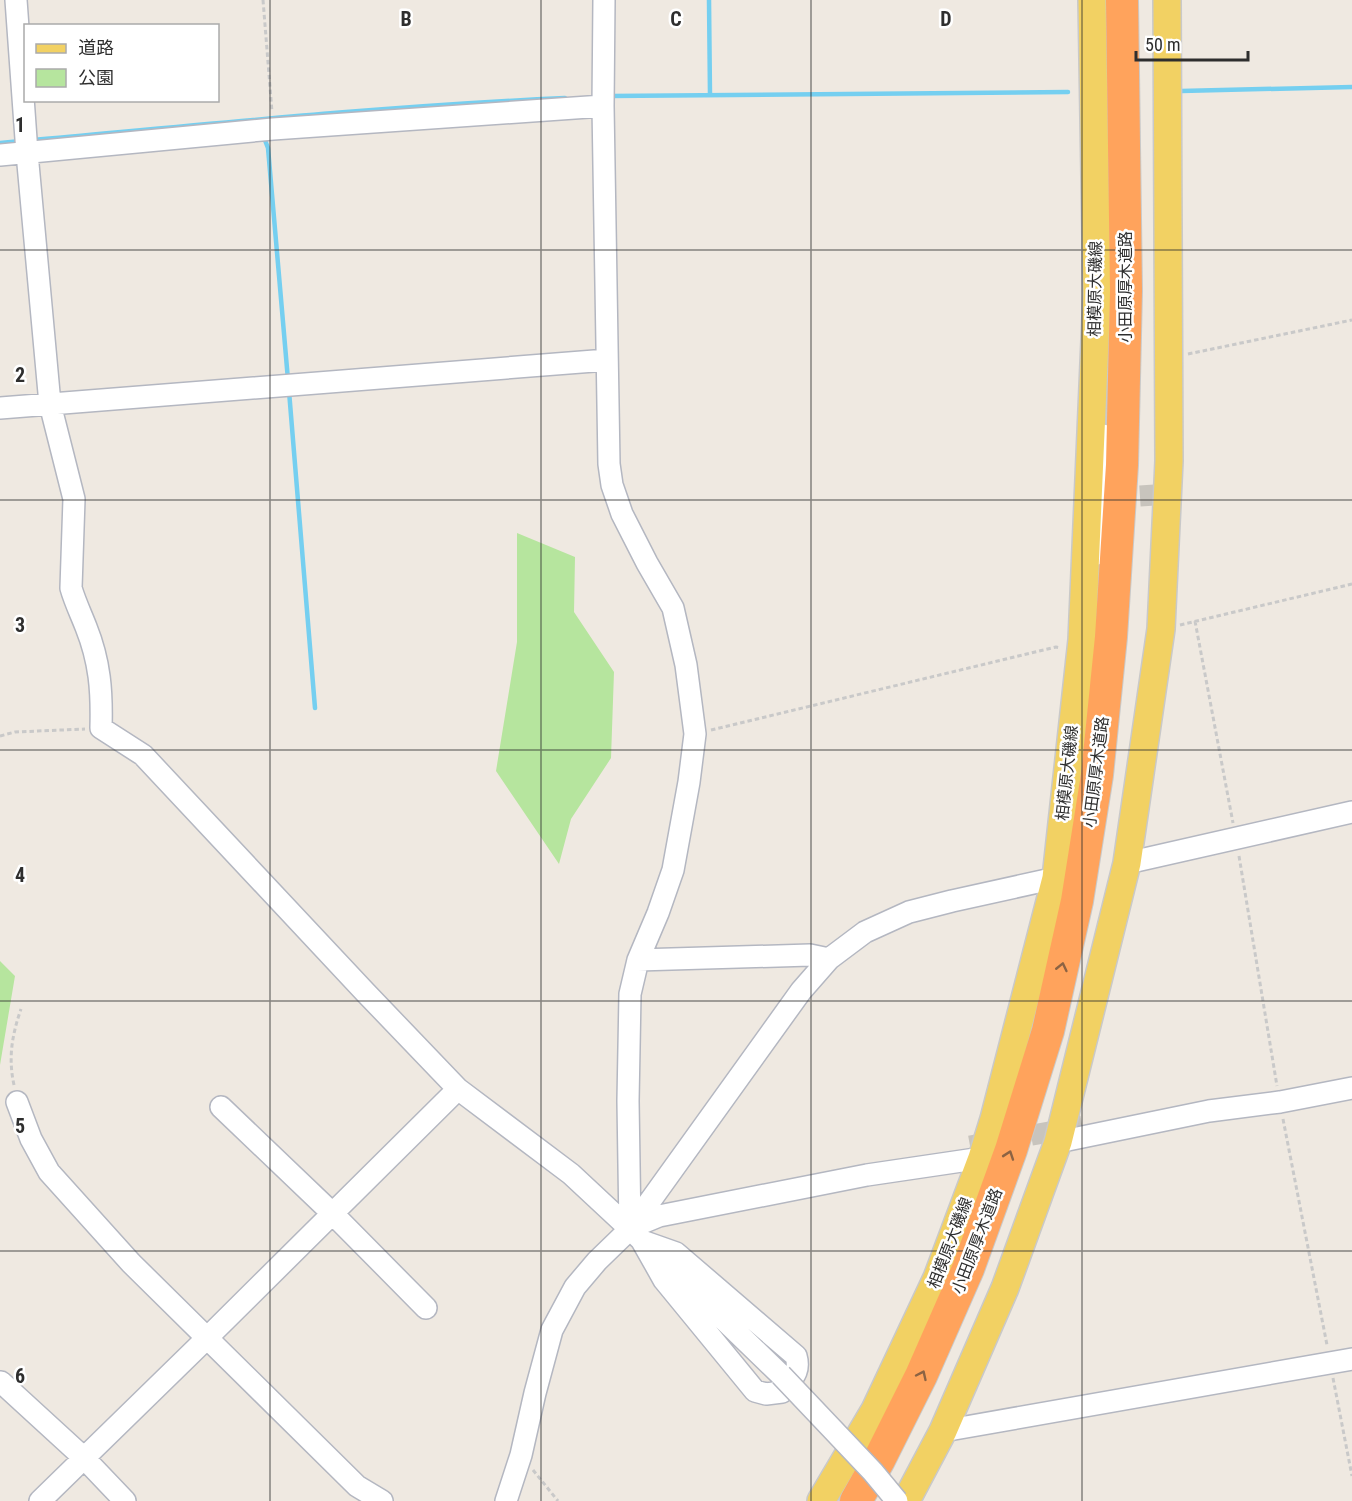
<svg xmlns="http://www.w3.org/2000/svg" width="1352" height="1501" font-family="'Roboto Condensed','Noto Sans JP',sans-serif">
  <rect width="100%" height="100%" fill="#efe9e1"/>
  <path fill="#b6e59e" d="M 517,533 L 575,557 L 574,612 L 614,672 L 611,758 L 571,819 L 559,864 L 496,771 L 517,642 Z
    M 0,961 L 15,976 L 0,1065 Z"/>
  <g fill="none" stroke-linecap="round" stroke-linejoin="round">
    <path stroke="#75cff0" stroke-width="4.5" d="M 709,0 L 710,95
      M 1181,91 L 1352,87
      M 610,96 L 1068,92
      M 263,135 L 268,148 L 288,380
      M 33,140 C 210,124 387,106 565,98
      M 0,143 L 21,141
      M 289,391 L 315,708"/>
    <path stroke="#c8c4bd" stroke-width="21" stroke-dasharray="21 10" stroke-linecap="butt" d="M 1109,498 L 1155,495
      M 970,1146 L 1089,1125"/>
    <g stroke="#b4b7c1" stroke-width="24">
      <path id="minor" d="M 16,0 L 27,153 L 50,404 L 74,499 L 71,588 C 75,602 81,614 86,627 C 100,662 102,691 101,728 L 143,755 L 365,992 L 458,1089 L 571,1174 L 630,1229
        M 604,0 L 603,106 L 609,464 L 612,485 L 622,514 L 647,563 L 673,608 L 686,665 L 695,734 L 689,782 L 673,870 L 658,913 L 638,960 L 630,994 L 628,1101 L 630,1229
        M 0,155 L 273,129 L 603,106
        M 0,408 L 607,360
        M 1098,554 L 1103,499 L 1103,435
        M 1127,863 L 1352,812
        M 638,960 L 810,955 L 829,959
        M 17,1102 L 31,1139 L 49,1172 L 131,1263 L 357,1486 L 382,1501
        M 221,1107 L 333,1214 L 426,1308
        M 1058,1142 L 1209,1111 L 1280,1102 L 1352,1088
        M 630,1228 L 659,1216 L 867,1175 L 982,1158
        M 630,1229 L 801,991 L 829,959 L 865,932 L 909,912 L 952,901 L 1056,878
        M 642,1241 L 676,1253 L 796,1356 C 801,1373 791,1379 782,1392 L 766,1394 L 755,1391 L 664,1280 Z
        M 1,1382 L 84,1458 L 125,1501
        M 943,1431 L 1352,1359
        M 40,1501 L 207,1338 L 458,1089
        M 506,1501 L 521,1455 L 535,1393 L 552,1330 L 575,1287 L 597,1261 L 630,1229 L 781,1375"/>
    </g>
    <g stroke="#c9c9c9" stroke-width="30">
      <path id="major" d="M 821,1501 L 875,1410 L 937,1278 L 982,1158 L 994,1119 L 1056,878 L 1082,640 L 1097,294 L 1092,0
        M 906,1501 L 943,1431 L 1005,1288 L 1058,1142 L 1127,863 L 1161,629 L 1169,461 L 1167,0"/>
    </g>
    <g stroke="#c9c9c9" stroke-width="34">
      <path id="highway" d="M 856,1501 L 879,1460 L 921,1376 L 968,1269 L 1011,1150 L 1048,1031 L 1077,901 L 1097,775 L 1111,637 L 1122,465 L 1126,291 L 1122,0"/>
    </g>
    <path stroke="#c9c9c9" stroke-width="3" stroke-dasharray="4.5 3" stroke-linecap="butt" d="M 263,0 L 272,112
      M 1188,354 L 1352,320
      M 1195,621 L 1233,823
      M 1180,625 L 1352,584
      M 711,730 L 1056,647 L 1061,648
      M 0,736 L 15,732 L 85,729
      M 1239,856 L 1277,1086
      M 14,1085 C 8,1058 12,1035 21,1009
      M 1283,1119 L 1327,1345
      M 1333,1378 L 1352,1476
      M 533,1470 L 558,1501"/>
    <use href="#minor" stroke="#fff" stroke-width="21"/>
    <use href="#major" stroke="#f2d163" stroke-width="27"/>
    <use href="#highway" stroke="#ffa35c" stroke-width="32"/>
    <g stroke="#b4b7c1" stroke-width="24" stroke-linecap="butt">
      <path id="minor-bridge" d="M 781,1375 L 873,1472 L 897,1501"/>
    </g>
    <use href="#minor-bridge" stroke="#fff" stroke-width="21"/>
  </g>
  <defs><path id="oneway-chevron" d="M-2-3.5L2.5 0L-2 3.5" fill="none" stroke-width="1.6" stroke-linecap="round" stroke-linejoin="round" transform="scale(1.5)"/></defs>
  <g stroke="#8c6343">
    <use href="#oneway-chevron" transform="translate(1062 967) rotate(-77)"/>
    <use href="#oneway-chevron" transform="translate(1009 1155) rotate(-71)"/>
    <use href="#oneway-chevron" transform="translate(922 1375) rotate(-65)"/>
  </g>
  <path fill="none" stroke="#2e2e2e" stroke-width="1.5" stroke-opacity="0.55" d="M 270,0 L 270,1501M 541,0 L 541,1501M 811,0 L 811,1501M 1082,0 L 1082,1501M 0,250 L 1352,250M 0,500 L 1352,500M 0,750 L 1352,750M 0,1001 L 1352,1001M 0,1251 L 1352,1251"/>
  <g text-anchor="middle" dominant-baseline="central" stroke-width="5" stroke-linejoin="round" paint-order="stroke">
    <g font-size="16" fill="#2e2e2e" stroke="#fff">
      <text transform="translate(1125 287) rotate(-90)">小田原厚木道路</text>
      <text transform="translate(1095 289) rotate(-89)">相模原大磯線</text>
      <text transform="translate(1096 772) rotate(-83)">小田原厚木道路</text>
      <text transform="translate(1067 773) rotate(-84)">相模原大磯線</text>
      <text transform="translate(977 1241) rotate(-69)">小田原厚木道路</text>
      <text transform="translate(950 1243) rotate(-69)">相模原大磯線</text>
    </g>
  </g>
  <g font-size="20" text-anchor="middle" font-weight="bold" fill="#2e2e2e" stroke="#fff" stroke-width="5" stroke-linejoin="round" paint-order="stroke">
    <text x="406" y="26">B</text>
    <text x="676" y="26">C</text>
    <text x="946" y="26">D</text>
    <text x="20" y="132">1</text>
    <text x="20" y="382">2</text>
    <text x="20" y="632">3</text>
    <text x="20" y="882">4</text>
    <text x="20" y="1133">5</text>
    <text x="20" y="1383">6</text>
  </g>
  <rect x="24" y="24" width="195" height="78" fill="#ffffff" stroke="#ababab" stroke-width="1.5"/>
  <rect x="36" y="44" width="30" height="9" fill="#f2d163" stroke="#ababab" stroke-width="1.5"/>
  <text x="78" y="54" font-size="18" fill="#2e2e2e">道路</text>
  <rect x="36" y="69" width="30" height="18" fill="#b6e59e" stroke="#ababab" stroke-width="1.5"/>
  <text x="78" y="84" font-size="18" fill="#2e2e2e">公園</text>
  <path d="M1136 51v9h112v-9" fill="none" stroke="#2e2e2e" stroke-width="3"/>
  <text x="1145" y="51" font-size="18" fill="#2e2e2e" stroke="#ffffff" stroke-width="4.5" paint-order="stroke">50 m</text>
</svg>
